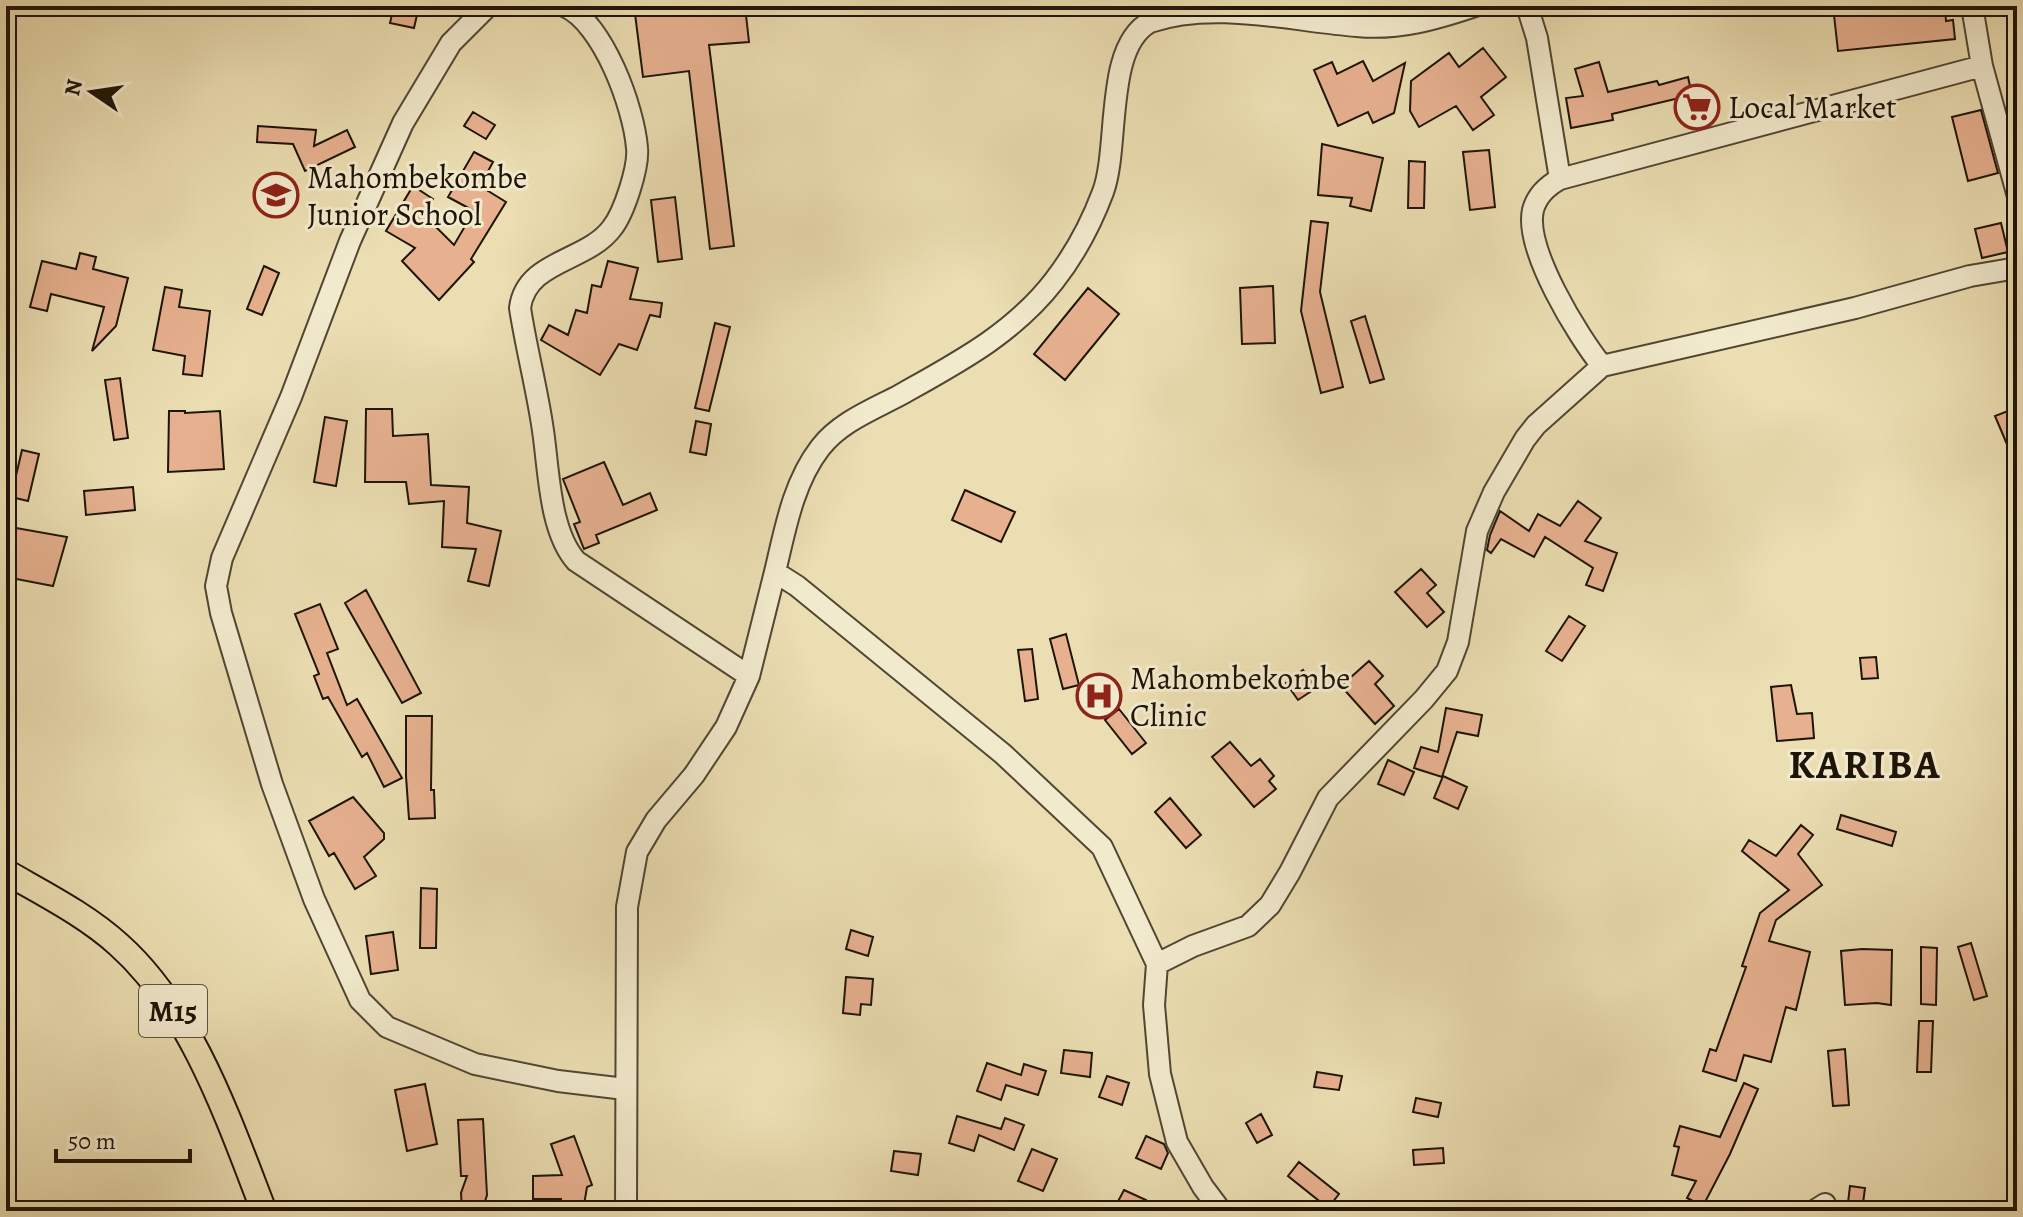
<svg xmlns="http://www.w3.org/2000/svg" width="2023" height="1217" font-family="Alegreya,serif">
  <rect width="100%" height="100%" fill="#ebdeb2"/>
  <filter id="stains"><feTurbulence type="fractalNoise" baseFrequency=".0025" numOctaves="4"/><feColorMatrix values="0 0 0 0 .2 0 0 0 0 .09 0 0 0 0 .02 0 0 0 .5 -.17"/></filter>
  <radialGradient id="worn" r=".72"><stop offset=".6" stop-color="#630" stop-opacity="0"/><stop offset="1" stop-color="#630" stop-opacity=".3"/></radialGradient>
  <path fill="#e7b190" stroke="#1e1407" stroke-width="2" d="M 394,6 L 419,6 L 414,28 L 390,23 Z
    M 634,6 L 745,6 L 749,42 L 709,45 L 734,246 L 710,249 L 689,71 L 643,77 Z
    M 1833,6 L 1945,6 L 1946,21 L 1953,20 L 1955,39 L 1838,51 Z
    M 1483,48 L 1506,77 L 1481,97 L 1494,115 L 1473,130 L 1456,106 L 1419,127 L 1410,111 L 1411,81 L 1449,53 L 1459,67 Z
    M 1363,61 L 1373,81 L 1405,63 L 1394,113 L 1373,123 L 1368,112 L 1338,126 L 1314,70 L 1332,62 L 1337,74 Z
    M 1599,62 L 1608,92 L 1657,81 L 1659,85 L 1688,77 L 1692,95 L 1612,114 L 1613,120 L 1571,128 L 1566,98 L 1583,96 L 1575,69 Z
    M 1981,110 L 1998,173 L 1968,181 L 1952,117 Z
    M 473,112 L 495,125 L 486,139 L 464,126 Z
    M 258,126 L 316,130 L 314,146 L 347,130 L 355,147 L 305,171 L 293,144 L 257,142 Z
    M 1322,144 L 1383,158 L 1371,211 L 1350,206 L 1352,198 L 1318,195 Z
    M 1489,150 L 1495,207 L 1470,210 L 1463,152 Z
    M 474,152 L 493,162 L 480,186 L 506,202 L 471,259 L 474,262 L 439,300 L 402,261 L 415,248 L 386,231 L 413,186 L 433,199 L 424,215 L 454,245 L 474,211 L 448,197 Z
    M 1409,161 L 1425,162 L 1424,208 L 1408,208 Z
    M 675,197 L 682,259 L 658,262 L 651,200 Z
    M 1311,221 L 1328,223 L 1320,292 L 1343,387 L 1321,393 L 1301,311 Z
    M 2001,223 L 2008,252 L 1982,258 L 1975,229 Z
    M 80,253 L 96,257 L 93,269 L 128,278 L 116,326 L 92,351 L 104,307 L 51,294 L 47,311 L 30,307 L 42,261 L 76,269 Z
    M 608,261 L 638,268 L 630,299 L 662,303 L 660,317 L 650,315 L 637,350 L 619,344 L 600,375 L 541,340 L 549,325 L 568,335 L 576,310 L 587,313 L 592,285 L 601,287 Z
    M 264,266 L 279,273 L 262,315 L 247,309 Z
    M 1273,286 L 1275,343 L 1242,344 L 1240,288 Z
    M 165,287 L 182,290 L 179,307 L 210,311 L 202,376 L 183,374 L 185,356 L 153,350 Z
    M 1088,288 L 1119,314 L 1065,380 L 1034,354 Z
    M 1365,316 L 1384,379 L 1370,383 L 1351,321 Z
    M 715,323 L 730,327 L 709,411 L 695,408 Z
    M 120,378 L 128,438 L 114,440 L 105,380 Z
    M 366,409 L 392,409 L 393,436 L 428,434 L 431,485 L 469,487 L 467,523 L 501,531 L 489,586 L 468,581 L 476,549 L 442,547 L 444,501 L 409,504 L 406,482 L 365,482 Z
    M 2013,409 L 2017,419 L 2017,468 L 1995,416 Z
    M 169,411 L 185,411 L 185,413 L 220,411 L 224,469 L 168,472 Z
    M 325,417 L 347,421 L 336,486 L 314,482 Z
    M 696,421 L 711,424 L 706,455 L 690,452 Z
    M 22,450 L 39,454 L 28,501 L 11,497 Z
    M 604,462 L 623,505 L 650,493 L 657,510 L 596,535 L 599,543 L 584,549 L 574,524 L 580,522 L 563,479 Z
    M 133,487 L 135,510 L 86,515 L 84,491 Z
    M 965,490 L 1015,512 L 1001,542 L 952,520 Z
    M 1578,501 L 1601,518 L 1585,541 L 1617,553 L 1603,591 L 1586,585 L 1593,568 L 1545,537 L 1534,557 L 1501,539 L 1491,553 L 1487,550 L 1490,535 L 1500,511 L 1529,531 L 1538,514 L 1560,526 Z
    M 16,528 L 67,537 L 53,586 L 6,577 Z
    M 1421,569 L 1436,585 L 1427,593 L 1444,612 L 1427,627 L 1395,592 Z
    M 366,590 L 421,693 L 402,703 L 345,603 Z
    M 320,604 L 338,649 L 327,653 L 347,705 L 357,699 L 402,778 L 384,787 L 367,753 L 362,757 L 328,697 L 323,699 L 314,676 L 319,674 L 295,614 Z
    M 1569,616 L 1585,626 L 1562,661 L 1546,651 Z
    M 1066,634 L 1079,685 L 1063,689 L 1050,639 Z
    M 1032,649 L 1038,699 L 1025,701 L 1018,650 Z
    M 1876,657 L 1878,678 L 1862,679 L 1860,658 Z
    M 1369,661 L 1383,676 L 1375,684 L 1394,706 L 1375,724 L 1341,686 Z
    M 1303,670 L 1316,688 L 1298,700 L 1286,683 Z
    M 1791,685 L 1797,714 L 1812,713 L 1814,738 L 1777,741 L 1771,687 Z
    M 1446,708 L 1482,715 L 1478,736 L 1457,732 L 1442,777 L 1414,768 L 1421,747 L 1438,752 Z
    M 1119,709 L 1146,743 L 1132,754 L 1105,720 Z
    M 406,716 L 432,716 L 431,790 L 434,790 L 435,818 L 409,819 L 406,776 Z
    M 1230,742 L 1251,766 L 1260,759 L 1274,776 L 1269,781 L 1276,789 L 1254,807 L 1212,757 Z
    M 1388,760 L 1414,772 L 1404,795 L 1378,784 Z
    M 1443,776 L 1467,787 L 1458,809 L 1434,798 Z
    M 353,797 L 384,833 L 384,839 L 364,857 L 376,876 L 355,889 L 334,853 L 329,856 L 309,821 Z
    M 1170,798 L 1201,835 L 1186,848 L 1155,812 Z
    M 1841,815 L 1896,832 L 1892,846 L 1837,829 Z
    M 1801,825 L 1813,835 L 1798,854 L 1822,885 L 1776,920 L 1769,941 L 1810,952 L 1796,1010 L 1786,1007 L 1771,1062 L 1744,1055 L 1736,1081 L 1703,1071 L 1710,1049 L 1716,1051 L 1746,967 L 1742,966 L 1760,913 L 1789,890 L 1742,851 L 1749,840 L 1776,856 Z
    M 421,888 L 437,889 L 436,948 L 420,948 Z
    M 851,930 L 873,937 L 868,956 L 846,949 Z
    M 393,932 L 398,970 L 371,974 L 366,936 Z
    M 1971,943 L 1987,996 L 1974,1000 L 1958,947 Z
    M 1921,947 L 1937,948 L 1936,1005 L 1921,1004 Z
    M 1862,949 L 1892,950 L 1891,1005 L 1877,1003 L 1845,1005 L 1841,951 Z
    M 846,977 L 873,979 L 871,1005 L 861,1004 L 860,1015 L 843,1013 Z
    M 1919,1021 L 1933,1021 L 1931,1072 L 1917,1072 Z
    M 1845,1049 L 1849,1105 L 1833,1106 L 1828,1051 Z
    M 1064,1050 L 1092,1053 L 1090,1077 L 1061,1073 Z
    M 987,1063 L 1021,1075 L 1024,1064 L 1046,1071 L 1038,1095 L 1006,1085 L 1001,1100 L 977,1091 Z
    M 1317,1072 L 1342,1076 L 1339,1090 L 1314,1087 Z
    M 1107,1076 L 1129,1083 L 1122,1105 L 1099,1097 Z
    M 1744,1083 L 1758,1089 L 1730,1154 L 1703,1206 L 1687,1198 L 1696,1181 L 1672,1175 L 1679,1147 L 1674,1146 L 1680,1126 L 1720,1137 Z
    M 425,1084 L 437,1144 L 407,1151 L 395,1090 Z
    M 1416,1098 L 1441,1103 L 1438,1117 L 1413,1112 Z
    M 1261,1114 L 1272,1135 L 1257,1143 L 1246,1123 Z
    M 957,1116 L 1001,1129 L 1005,1118 L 1024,1125 L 1014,1150 L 979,1135 L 974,1151 L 949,1143 Z
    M 483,1119 L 487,1195 L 482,1211 L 462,1211 L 461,1193 L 467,1176 L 461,1176 L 458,1120 Z
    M 574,1136 L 592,1185 L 587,1187 L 583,1211 L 559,1211 L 561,1199 L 533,1199 L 533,1176 L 562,1175 L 551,1144 Z
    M 1146,1136 L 1164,1144 L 1168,1153 L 1161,1169 L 1136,1158 Z
    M 1443,1148 L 1444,1163 L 1414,1165 L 1413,1150 Z
    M 1032,1149 L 1057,1159 L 1043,1191 L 1018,1181 Z
    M 894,1151 L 921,1154 L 918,1175 L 891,1171 Z
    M 1299,1162 L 1339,1194 L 1328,1208 L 1288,1176 Z
    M 1850,1186 L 1865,1188 L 1862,1211 L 1847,1211 Z
    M 1124,1190 L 1146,1200 L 1141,1211 L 1113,1211 Z"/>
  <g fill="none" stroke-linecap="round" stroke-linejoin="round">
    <g stroke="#514632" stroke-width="24">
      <path id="minor" d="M 488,6 L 451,43 L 403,123 L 350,241 L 291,397 L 222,558 L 216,586 L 221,613 L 272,784 L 314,899 L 360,1000 L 387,1027 L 475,1064 L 558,1081 L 625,1089
        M 564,6 C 603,22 634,108 637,148 C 639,167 624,213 612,228 C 587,262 526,260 520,308 C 526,347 536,385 542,424 C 549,465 548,529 576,561 L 749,676
        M 1527,6 L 1537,38 L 1560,179 C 1547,186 1537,195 1533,210 C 1524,249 1578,336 1602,366
        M 1972,6 L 1982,66 L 2017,193
        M 1560,179 L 1982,66
        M 775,572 C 785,530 793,483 820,448 C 840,422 872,410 900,395 C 957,363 1013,334 1054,281 C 1075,254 1091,224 1103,192 C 1120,146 1104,47 1150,22 C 1213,0 1292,21 1357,26 C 1399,30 1436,19 1475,6
        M 1157,964 L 1193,946 L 1248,926 L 1270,905 L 1290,872 L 1328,798 L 1424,699 L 1447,671 L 1458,642 L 1477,531 L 1494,492 L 1525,439 L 1536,425 L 1602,366 L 1855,308 L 1970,276 L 2017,268
        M 626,1211 L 627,907 L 637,852 L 656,820 L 694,775 L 726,727 L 749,676 L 775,572 L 797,586 L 1003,754 L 1102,847 L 1157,964 L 1154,1005 L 1160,1074 L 1177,1142 L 1203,1187 L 1221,1211
        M 1814,1211 L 1825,1204"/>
    </g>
    <g stroke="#1e1407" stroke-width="28">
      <path id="major" d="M 6,872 C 44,894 86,915 119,945 C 192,1010 229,1121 264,1211"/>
    </g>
    <use href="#minor" stroke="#f2eacd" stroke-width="20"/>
    <use href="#major" stroke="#ebdeb2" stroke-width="24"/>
  </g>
  <defs>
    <g id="supermarket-ring" transform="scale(2.3)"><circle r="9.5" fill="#f2eacd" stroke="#8f2418" stroke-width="1.5"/><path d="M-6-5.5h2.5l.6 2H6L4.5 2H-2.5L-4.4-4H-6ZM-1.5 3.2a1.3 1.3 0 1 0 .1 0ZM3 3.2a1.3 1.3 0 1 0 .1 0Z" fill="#8f2418"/></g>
    <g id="school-ring" transform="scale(2.3)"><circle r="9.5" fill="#f2eacd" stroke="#8f2418" stroke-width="1.5"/><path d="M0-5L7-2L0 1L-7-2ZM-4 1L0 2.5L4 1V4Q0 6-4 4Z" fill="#8f2418"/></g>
    <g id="hospital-ring" transform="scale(2.3)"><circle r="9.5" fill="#f2eacd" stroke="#8f2418" stroke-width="1.5"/><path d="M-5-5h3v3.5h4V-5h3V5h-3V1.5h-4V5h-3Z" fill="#8f2418"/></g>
  </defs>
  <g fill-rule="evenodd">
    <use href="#supermarket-ring" x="1697" y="107"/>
    <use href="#school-ring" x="276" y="195"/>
    <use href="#hospital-ring" x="1099" y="696"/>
  </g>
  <g text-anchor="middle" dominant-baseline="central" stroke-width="6" stroke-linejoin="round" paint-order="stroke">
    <rect fill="#f2eacd" stroke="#5e5442" stroke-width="2" x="139" y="985" width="68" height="52" rx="6"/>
    <g font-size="30" font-weight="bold" fill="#1e1407">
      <text x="173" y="1011">M15</text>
    </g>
    <g font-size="32" fill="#1e1407" stroke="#f2eacd" text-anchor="start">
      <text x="1728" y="107">Local Market</text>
      <text x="307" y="177">Mahombekombe<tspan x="307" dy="37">Junior School</tspan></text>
      <text x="1130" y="678">Mahombekombe<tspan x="1130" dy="37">Clinic</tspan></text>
    </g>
    <g font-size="40" font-weight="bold" letter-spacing="2" fill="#1e1407" stroke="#f2eacd">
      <text x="1865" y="764">KARIBA</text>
    </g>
  </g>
  <rect width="2023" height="1217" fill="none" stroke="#ebdeb2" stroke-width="32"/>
  <rect x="8" y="8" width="2007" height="1201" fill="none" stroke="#1e1407" stroke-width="4"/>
  <rect x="16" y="16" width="1991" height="1185" fill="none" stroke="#1e1407" stroke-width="2"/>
  <g transform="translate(92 92) rotate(283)" stroke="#f2eacd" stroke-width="6" paint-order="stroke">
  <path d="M0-6L14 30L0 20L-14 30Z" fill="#1e1407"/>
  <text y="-12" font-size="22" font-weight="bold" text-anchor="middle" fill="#1e1407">N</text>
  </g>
  <path d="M56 1149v12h134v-12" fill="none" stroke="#1e1407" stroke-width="4"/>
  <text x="68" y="1149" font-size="24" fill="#1e1407" stroke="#f2eacd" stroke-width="6" paint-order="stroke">50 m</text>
  <rect width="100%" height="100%" filter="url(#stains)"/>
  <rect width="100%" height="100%" fill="url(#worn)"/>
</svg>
